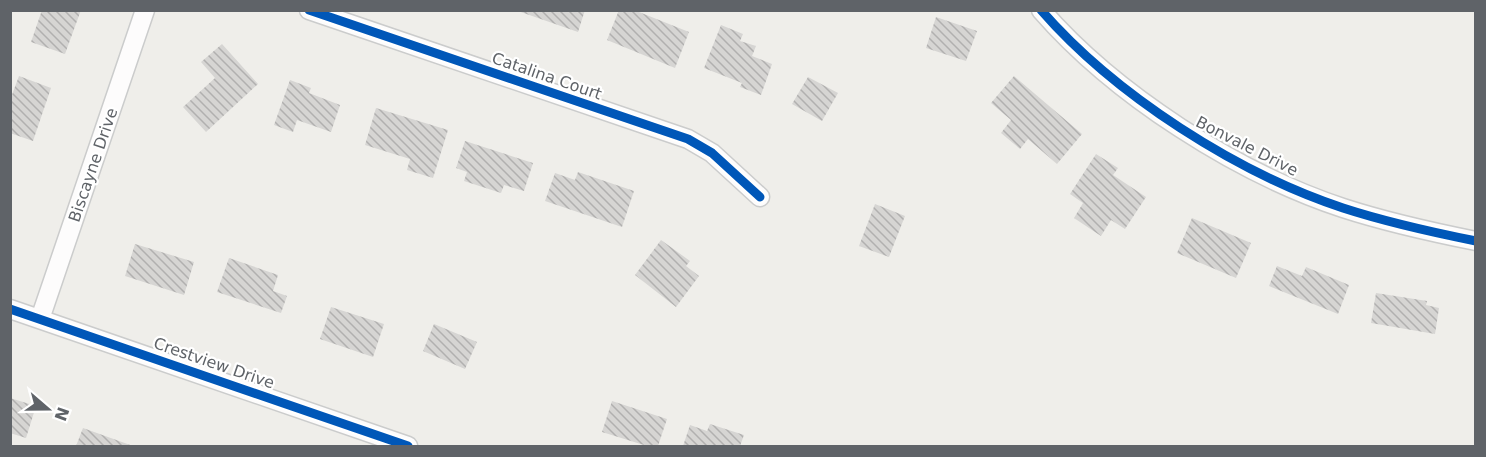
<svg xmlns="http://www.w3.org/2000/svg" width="1486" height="457" font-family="'DejaVu Sans',sans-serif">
  <defs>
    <pattern id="building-back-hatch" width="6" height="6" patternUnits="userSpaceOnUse" patternTransform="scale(1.5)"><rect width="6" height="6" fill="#d6d5d3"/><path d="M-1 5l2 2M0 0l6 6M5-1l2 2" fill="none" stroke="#b1b0af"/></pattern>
  </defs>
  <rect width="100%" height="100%" fill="#efeeea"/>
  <path fill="url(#building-back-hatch)" d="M 42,10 L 81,10 L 65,54 L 31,42 Z
    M 515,10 L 585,10 L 578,32 Z
    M 619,10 L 634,10 L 689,32 L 675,68 L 607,40 Z
    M 936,17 L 977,31 L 966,61 L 926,48 Z
    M 721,25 L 743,34 L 740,41 L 756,46 L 752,56 L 772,64 L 761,95 L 740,87 L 742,83 L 704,68 Z
    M 222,44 L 258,84 L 206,132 L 183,107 L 215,78 L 201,62 Z
    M 19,76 L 51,88 L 33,141 L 10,133 L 10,100 Z
    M 1014,76 L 1082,134 L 1057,164 L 1028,139 L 1020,149 L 1001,133 L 1011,120 L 991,103 Z
    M 808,77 L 838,93 L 822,121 L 792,104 Z
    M 290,80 L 311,88 L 309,93 L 340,105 L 331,132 L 297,120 L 293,132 L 274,125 Z
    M 376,108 L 448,130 L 433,178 L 407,170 L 410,159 L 365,145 Z
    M 465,141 L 533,163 L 524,191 L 504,185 L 501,193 L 464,181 L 467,172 L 456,168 Z
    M 1096,154 L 1118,168 L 1113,175 L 1146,197 L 1125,229 L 1111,220 L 1101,236 L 1074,218 L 1083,203 L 1070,194 Z
    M 578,172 L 634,191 L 622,227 L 545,201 L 555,173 L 575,180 Z
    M 875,204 L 905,216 L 889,257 L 859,246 Z
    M 1192,218 L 1251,243 L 1236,278 L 1177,253 Z
    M 661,240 L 690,261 L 686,266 L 699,276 L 676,307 L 635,275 Z
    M 135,244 L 194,262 L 184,295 L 125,276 Z
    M 229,258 L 278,275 L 273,291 L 287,296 L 281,313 L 217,292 Z
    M 1277,266 L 1302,276 L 1306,267 L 1349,285 L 1338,314 L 1269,286 Z
    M 1376,293 L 1427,301 L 1426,305 L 1439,308 L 1435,334 L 1371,323 Z
    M 331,307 L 384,324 L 373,357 L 320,339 Z
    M 434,324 L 477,342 L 465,369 L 423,351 Z
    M 10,398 L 36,406 L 26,438 L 10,433 Z
    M 612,401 L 667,419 L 658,446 L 647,446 L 602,432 Z
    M 710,424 L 744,435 L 740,446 L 683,446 L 690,425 L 707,431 Z
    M 83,428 L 133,446 L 76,446 Z"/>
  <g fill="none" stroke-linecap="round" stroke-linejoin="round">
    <g stroke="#cbcccc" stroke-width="21">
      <path id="street" d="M 309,10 L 688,139 L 712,153 L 760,197
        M 1041,10 C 1115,95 1237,173 1343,208 C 1386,222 1431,232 1476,241
        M 10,309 L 408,446
        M 40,319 L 145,10"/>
    </g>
    <use href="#street" stroke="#fdfcfc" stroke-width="18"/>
    <g stroke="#fff" stroke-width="13">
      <path id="cycleway" d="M 309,10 L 688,139 L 712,153 L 760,197
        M 1041,10 C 1115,95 1237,173 1343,208 C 1386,222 1431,232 1476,241
        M 10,309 L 408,446"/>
    </g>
    <use href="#cycleway" stroke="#0057b8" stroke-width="9"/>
  </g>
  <g text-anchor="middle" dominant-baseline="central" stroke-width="4.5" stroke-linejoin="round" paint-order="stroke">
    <g font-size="16" fill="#5f6368" stroke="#fff">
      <text transform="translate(547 76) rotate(19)">Catalina Court</text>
      <text transform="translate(1247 146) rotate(27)">Bonvale Drive</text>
      <text transform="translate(93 165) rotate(-71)">Biscayne Drive</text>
      <text transform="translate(214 363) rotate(19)">Crestview Drive</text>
    </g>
  </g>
  <rect width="1486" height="457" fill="none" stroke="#5f6368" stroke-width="24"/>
  <g transform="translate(48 409) rotate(110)" stroke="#ffffff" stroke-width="4.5" paint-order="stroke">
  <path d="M0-4.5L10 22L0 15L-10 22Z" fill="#5f6368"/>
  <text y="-9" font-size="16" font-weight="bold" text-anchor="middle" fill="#5f6368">N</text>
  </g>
</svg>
